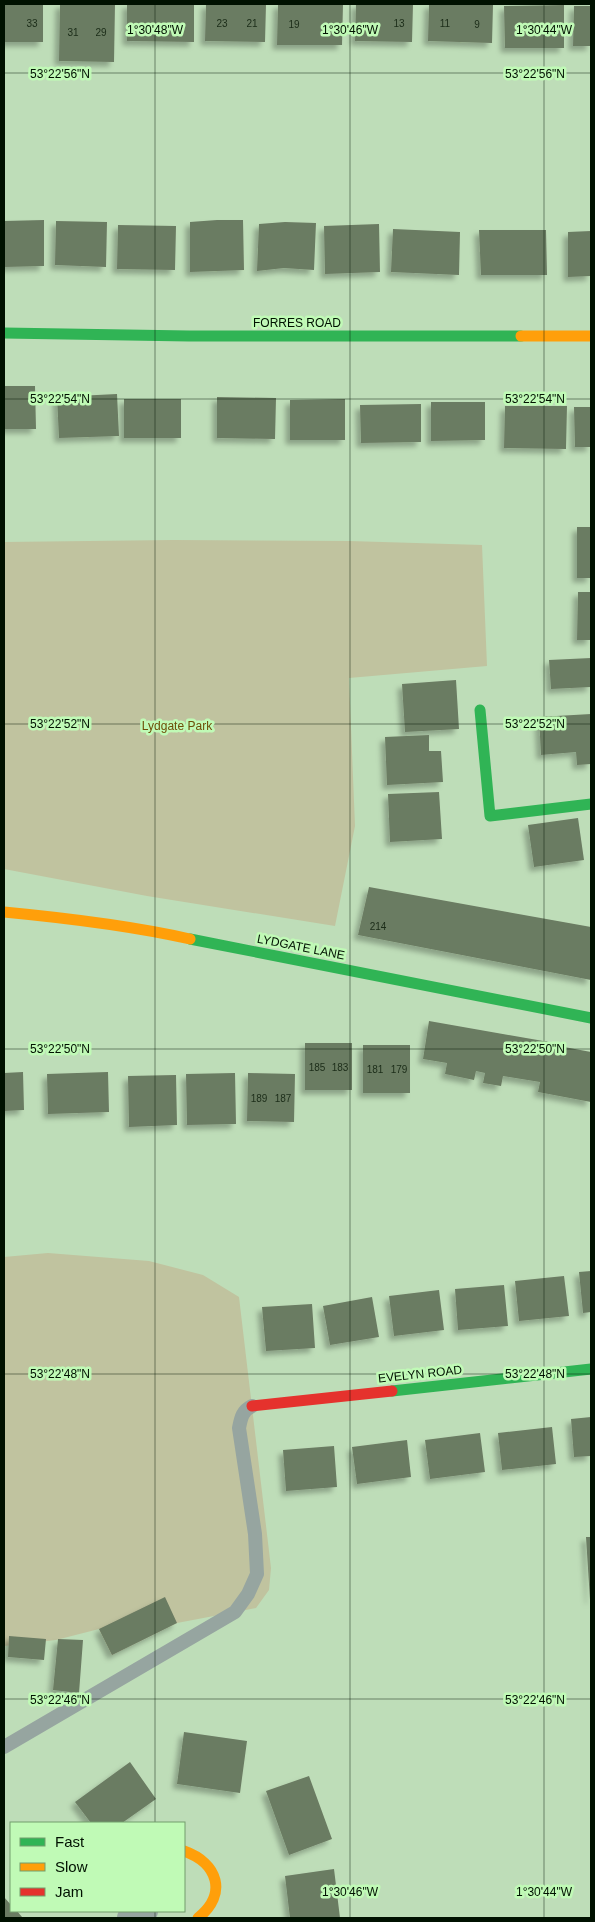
<svg xmlns="http://www.w3.org/2000/svg" width="595" height="1922" font-family="Helvetica,sans-serif">
  <defs>
    <filter id="shadow"><feDropShadow dx="-4.5" dy="4.5" stdDeviation="2.5" flood-color="#0004"/></filter>
  </defs>
  <rect width="100%" height="100%" fill="#beddb8"/>
  <path fill="#c0c39f" d="M 173,540 L 349,541 L 482,545 L 487,666 L 349,678 L 355,826 L 335,926 L 147,896 L 4,869 L 4,542 Z
    M 48,1253 L 149,1261 L 203,1275 L 239,1297 L 271,1568 L 269,1590 L 256,1608 L 177,1623 L 112,1655 L 99,1629 L 56,1640 L 4,1646 L 4,1257 Z"/>
  <path fill="#6b7b62" filter="url(#shadow)" d="M 4,4 L 43,4 L 43,42 L 4,42 Z
    M 60,4 L 115,4 L 114,62 L 59,61 Z
    M 127,4 L 194,4 L 194,42 L 127,41 Z
    M 206,4 L 266,4 L 265,42 L 205,41 Z
    M 278,4 L 343,4 L 342,45 L 277,45 Z
    M 356,4 L 413,4 L 412,42 L 355,41 Z
    M 429,4 L 493,5 L 492,43 L 428,41 Z
    M 564,5 L 564,48 L 505,48 L 504,6 Z
    M 574,6 L 591,6 L 591,46 L 573,46 Z
    M 44,220 L 44,266 L 4,267 L 4,221 Z
    M 217,220 L 243,220 L 244,270 L 190,272 L 190,222 Z
    M 56,221 L 107,222 L 106,267 L 55,265 Z
    M 285,222 L 316,223 L 314,270 L 284,268 L 257,271 L 259,224 Z
    M 379,224 L 380,272 L 325,274 L 324,226 Z
    M 118,225 L 176,226 L 175,270 L 117,269 Z
    M 393,229 L 460,232 L 459,275 L 391,272 Z
    M 479,230 L 546,230 L 547,275 L 481,275 Z
    M 591,231 L 591,276 L 568,277 L 568,232 Z
    M 4,386 L 35,386 L 36,429 L 4,429 Z
    M 117,394 L 119,436 L 59,438 L 57,397 Z
    M 217,397 L 276,398 L 275,439 L 217,438 Z
    M 124,399 L 181,399 L 181,438 L 124,438 Z
    M 345,399 L 345,440 L 290,440 L 290,400 Z
    M 431,402 L 485,402 L 485,440 L 431,441 Z
    M 421,404 L 421,442 L 361,443 L 360,405 Z
    M 505,406 L 567,406 L 566,449 L 504,448 Z
    M 574,407 L 591,407 L 591,447 L 575,447 Z
    M 577,527 L 591,527 L 591,578 L 577,578 Z
    M 578,592 L 591,592 L 591,640 L 577,640 Z
    M 591,658 L 591,687 L 551,689 L 549,660 Z
    M 456,680 L 459,729 L 405,732 L 402,684 Z
    M 591,714 L 591,764 L 577,765 L 576,752 L 541,755 L 539,717 Z
    M 429,735 L 429,751 L 441,751 L 443,782 L 387,785 L 385,737 Z
    M 439,792 L 442,839 L 390,842 L 388,794 Z
    M 578,818 L 584,860 L 534,867 L 528,825 Z
    M 369,887 L 591,927 L 591,980 L 358,935 Z
    M 429,1021 L 549,1042 L 548,1044 L 591,1052 L 591,1102 L 538,1092 L 540,1082 L 503,1076 L 501,1086 L 483,1083 L 485,1073 L 476,1071 L 474,1080 L 445,1074 L 447,1063 L 423,1059 Z
    M 305,1043 L 352,1043 L 352,1090 L 305,1090 Z
    M 363,1045 L 410,1045 L 410,1093 L 363,1093 Z
    M 23,1072 L 24,1110 L 4,1111 L 4,1073 Z
    M 108,1072 L 109,1112 L 48,1114 L 47,1074 Z
    M 235,1073 L 236,1124 L 187,1125 L 186,1074 Z
    M 248,1073 L 295,1074 L 294,1122 L 247,1121 Z
    M 176,1075 L 177,1125 L 129,1127 L 128,1076 Z
    M 591,1271 L 591,1312 L 583,1313 L 579,1272 Z
    M 564,1276 L 569,1316 L 519,1321 L 515,1281 Z
    M 504,1285 L 508,1326 L 458,1330 L 455,1289 Z
    M 439,1290 L 444,1330 L 394,1336 L 389,1296 Z
    M 372,1297 L 379,1337 L 330,1345 L 323,1306 Z
    M 312,1304 L 315,1348 L 266,1351 L 262,1307 Z
    M 591,1417 L 591,1456 L 574,1457 L 571,1419 Z
    M 552,1427 L 556,1464 L 502,1470 L 498,1433 Z
    M 480,1433 L 485,1472 L 430,1479 L 425,1440 Z
    M 407,1440 L 411,1477 L 357,1484 L 352,1447 Z
    M 334,1446 L 337,1487 L 286,1491 L 283,1450 Z
    M 586,1537 L 591,1537 L 591,1600 L 590,1600 Z
    M 165,1597 L 177,1623 L 112,1655 L 99,1629 Z
    M 9,1636 L 46,1639 L 44,1660 L 8,1657 Z
    M 58,1639 L 83,1640 L 79,1693 L 53,1690 Z
    M 184,1732 L 247,1741 L 240,1793 L 177,1784 Z
    M 130,1762 L 156,1799 L 122,1823 L 91,1823 L 75,1802 Z
    M 309,1776 L 332,1839 L 289,1855 L 266,1791 Z
    M 334,1869 L 340,1918 L 290,1918 L 285,1876 Z
    M 4,1897 L 11,1905 L 11,1911 L 17,1911 L 22,1917 L 20,1918 L 4,1918 Z"/>
  <g fill="none" stroke-linecap="round" stroke-linejoin="round">
    <path stroke="#96a5a0" stroke-width="14" d="M 4,1747 L 235,1612 L 248,1594 L 257,1574 L 255,1534 L 239,1428 C 241,1418 242,1411 252,1406"/>
    <path stroke="#96a5a0" stroke-width="28" d="M 131,1918 L 144,1911"/>
    <path stroke="#30b455" stroke-width="11" d="M 4,333 L 189,336 L 521,336
      M 480,710 L 490,816 L 591,804
      M 190,939 L 591,1018
      M 392,1391 L 591,1369"/>
    <path stroke="#ff9f0a" stroke-width="11" d="M 521,336 L 591,336
      M 4,912 C 67,918 128,925 190,939
      M 184,1851 C 218,1863 228,1894 198,1918"/>
    <path stroke="#e5322d" stroke-width="11" d="M 252,1406 L 392,1391"/>
  </g>
  <path fill="none" stroke="#010" stroke-width="1" stroke-opacity="0.45" d="M 155,4 L 155,1823M 350,4 L 350,1918M 544,4 L 544,1918M 4,73 L 591,73M 4,399 L 591,399M 4,724 L 591,724M 4,1049 L 591,1049M 4,1374 L 591,1374M 4,1699 L 591,1699M 155,1911 L 155,1918"/>
  <g text-anchor="middle" dominant-baseline="central" stroke-width="5" stroke-linejoin="round" paint-order="stroke">
    <g font-size="10" fill="#1b2c18">
      <text x="32" y="23">33</text>
      <text x="222" y="23">23</text>
      <text x="252" y="23">21</text>
      <text x="399" y="23">13</text>
      <text x="445" y="23">11</text>
      <text x="294" y="24">19</text>
      <text x="477" y="24">9</text>
      <text x="73" y="32">31</text>
      <text x="101" y="32">29</text>
      <text x="378" y="926">214</text>
      <text x="317" y="1067">185</text>
      <text x="340" y="1067">183</text>
      <text x="375" y="1069">181</text>
      <text x="399" y="1069">179</text>
      <text x="259" y="1098">189</text>
      <text x="283" y="1098">187</text>
    </g>
    <g font-size="12" fill="#010" stroke="#c0fab6">
      <text x="297" y="323">FORRES ROAD</text>
      <text transform="translate(301 947) rotate(11)">LYDGATE LANE</text>
      <text transform="translate(420 1374) rotate(-6)">EVELYN ROAD</text>
    </g>
    <g font-size="12" fill="#6d4e08" stroke="#c0fab6">
      <text x="177" y="726">Lydgate Park</text>
    </g>
  </g>
  <g font-size="12" text-anchor="middle" fill="#010" stroke="#c0fab6" stroke-width="5" stroke-linejoin="round" paint-order="stroke">
    <text x="155" y="34">1°30'48"W</text>
    <text x="350" y="34">1°30'46"W</text>
    <text x="544" y="34">1°30'44"W</text>
    <text x="60" y="78">53°22'56"N</text>
    <text x="535" y="78">53°22'56"N</text>
    <text x="60" y="403">53°22'54"N</text>
    <text x="535" y="403">53°22'54"N</text>
    <text x="60" y="728">53°22'52"N</text>
    <text x="535" y="728">53°22'52"N</text>
    <text x="60" y="1053">53°22'50"N</text>
    <text x="535" y="1053">53°22'50"N</text>
    <text x="60" y="1378">53°22'48"N</text>
    <text x="535" y="1378">53°22'48"N</text>
    <text x="60" y="1704">53°22'46"N</text>
    <text x="535" y="1704">53°22'46"N</text>
    <text x="350" y="1896">1°30'46"W</text>
    <text x="544" y="1896">1°30'44"W</text>
  </g>
  <rect width="595" height="1922" fill="none" stroke="#001100" stroke-width="10"/>
  <rect x="10" y="1822" width="175" height="90" fill="#c0fab6" stroke="#739d6d"/>
  <rect x="20" y="1838" width="25" height="8" fill="#30b455" stroke="#739d6d"/>
  <text x="55" y="1847" font-size="15" fill="#001100">Fast</text>
  <rect x="20" y="1863" width="25" height="8" fill="#ff9f0a" stroke="#739d6d"/>
  <text x="55" y="1872" font-size="15" fill="#001100">Slow</text>
  <rect x="20" y="1888" width="25" height="8" fill="#e5322d" stroke="#739d6d"/>
  <text x="55" y="1897" font-size="15" fill="#001100">Jam</text>
</svg>
